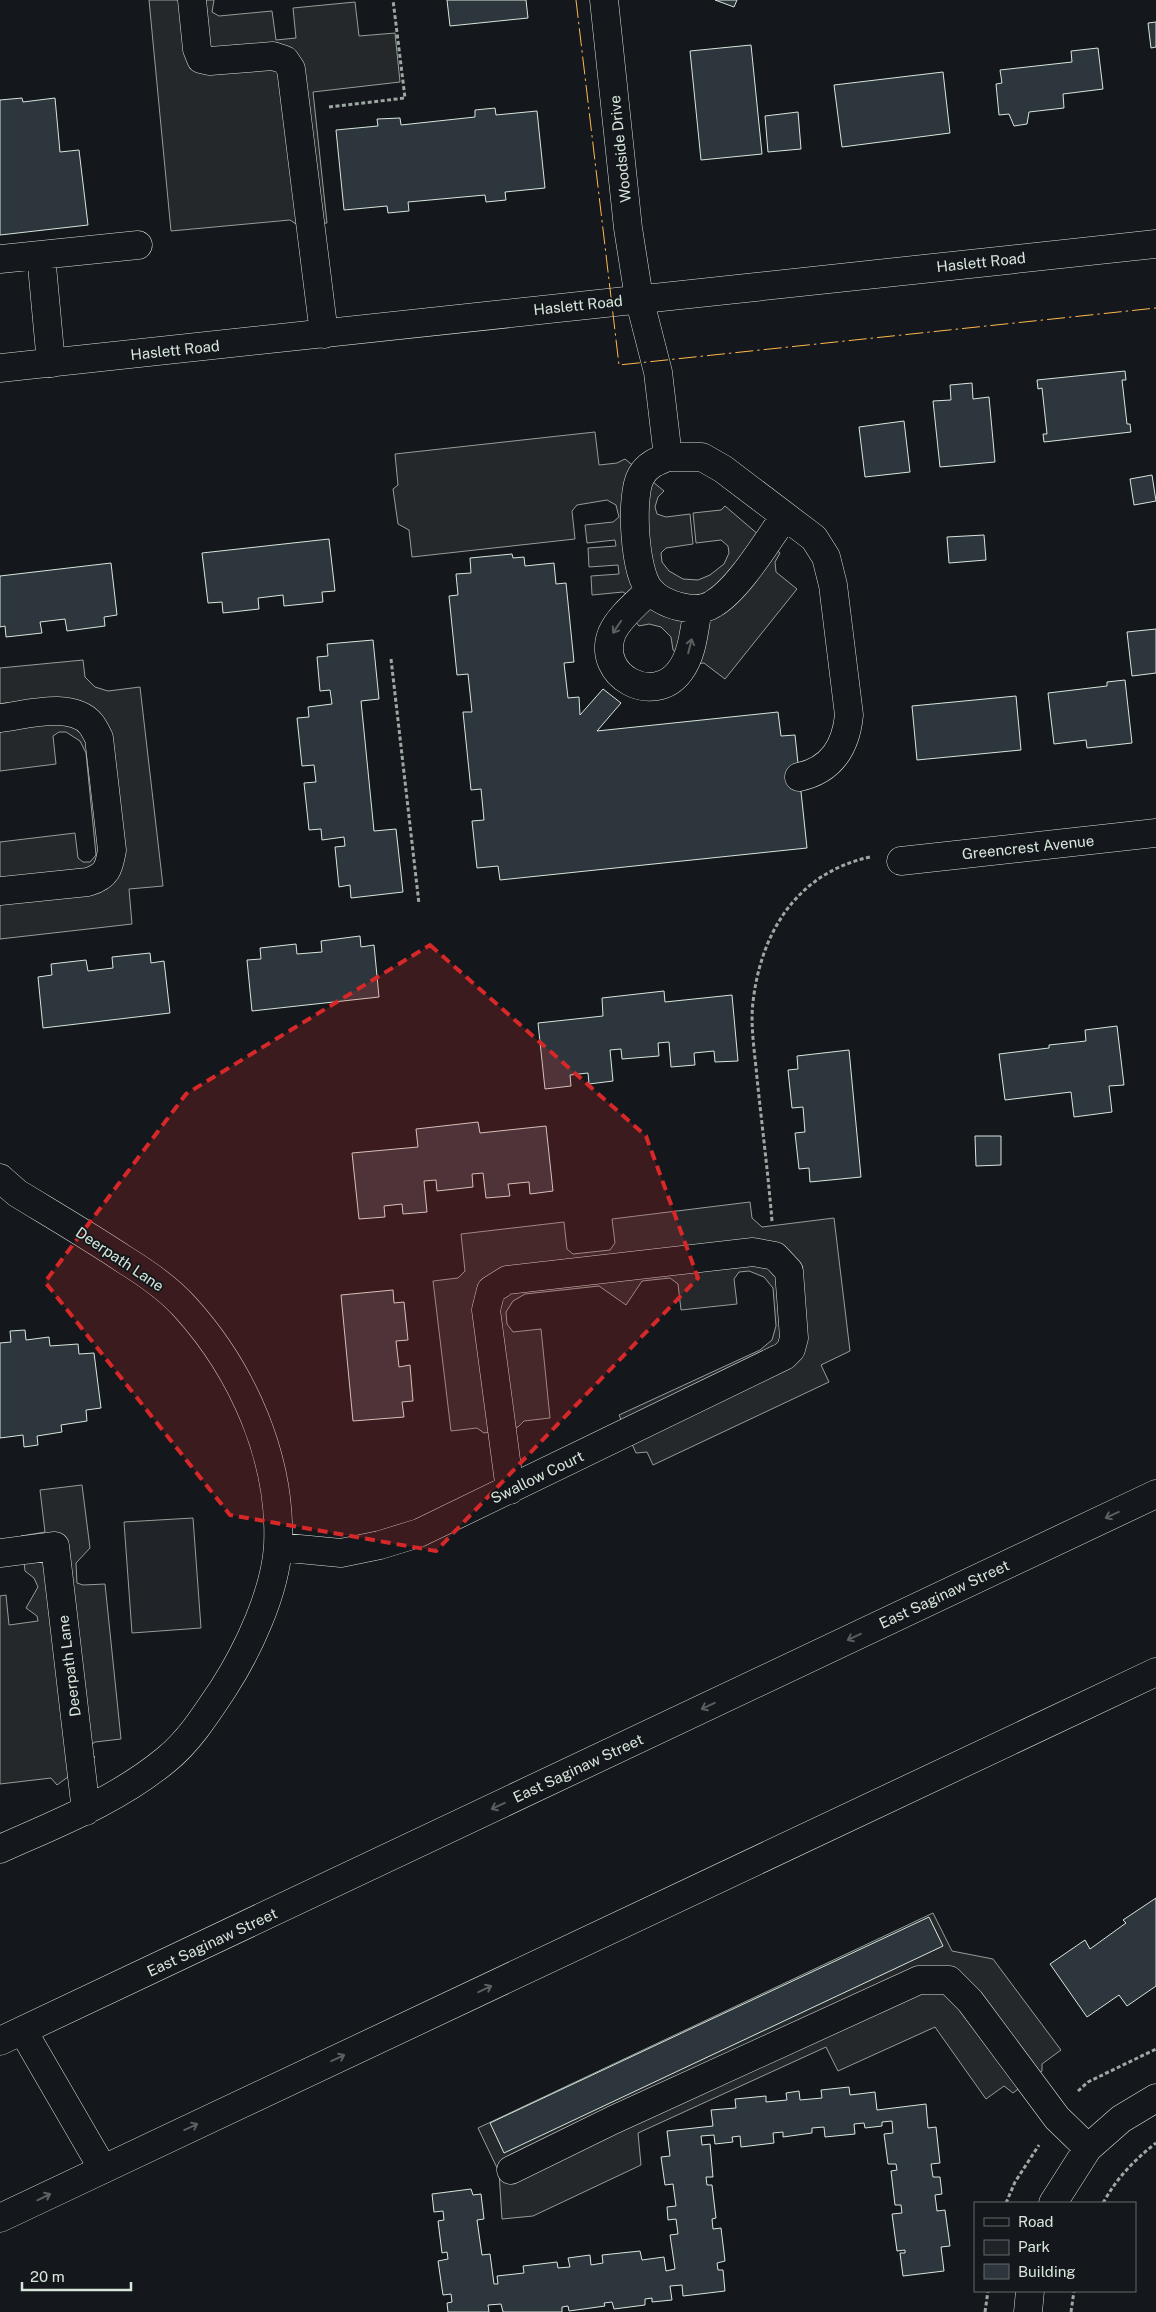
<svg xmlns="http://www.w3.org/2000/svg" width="1156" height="2312" font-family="'Public Sans',sans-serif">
  <rect width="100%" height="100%" fill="#14181c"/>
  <path fill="#202428" stroke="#939e99" d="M 193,1518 L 201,1628 L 132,1633 L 124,1522 Z"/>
  <path fill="#24282b" stroke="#939e99" d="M 149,0 L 214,0 L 212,12 L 219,16 L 272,11 L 276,40 L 296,38 L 293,8 L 355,2 L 359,36 L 395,33 L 400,82 L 313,92 L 327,223 L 299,226 L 290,220 L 171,231 Z
    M 595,432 L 599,465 L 617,463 L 625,459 L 664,491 L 658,497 L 655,507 L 657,514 L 666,517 L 690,514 L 693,544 L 666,548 L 661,553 L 662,562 L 669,571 L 683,579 L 698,580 L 710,575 L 724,564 L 729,553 L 728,546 L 721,540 L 696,543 L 693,513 L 721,510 L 725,506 L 780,553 L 775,562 L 776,572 L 797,589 L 725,679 L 704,663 L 694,664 L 673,650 L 671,637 L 661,627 L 649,624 L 639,626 L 623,607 L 628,595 L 623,592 L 592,595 L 591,576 L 619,574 L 618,565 L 589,567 L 588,548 L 616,546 L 615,540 L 587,543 L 585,525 L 613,522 L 619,517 L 616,505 L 607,500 L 577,505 L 572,511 L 575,539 L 412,557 L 409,530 L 398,524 L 393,489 L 398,485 L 395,454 Z
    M 83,660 L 85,677 L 95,687 L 108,691 L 140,687 L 163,886 L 129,889 L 132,924 L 0,939 L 0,842 L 75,833 L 78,858 L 83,862 L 90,862 L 96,855 L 86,753 L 80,741 L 66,732 L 59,732 L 53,736 L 56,764 L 0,771 L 0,668 Z
    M 750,1202 L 752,1218 L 762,1227 L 834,1218 L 850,1351 L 821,1365 L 829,1382 L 653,1465 L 647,1452 L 636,1453 L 619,1415 L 760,1350 L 772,1340 L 776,1326 L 773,1288 L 764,1277 L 749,1271 L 739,1272 L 734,1279 L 737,1304 L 681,1310 L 678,1284 L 670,1278 L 642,1281 L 626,1305 L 599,1286 L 525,1294 L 513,1301 L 506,1312 L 507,1324 L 513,1332 L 541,1329 L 550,1418 L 524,1421 L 518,1427 L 484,1433 L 477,1428 L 451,1431 L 433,1281 L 458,1278 L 465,1271 L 461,1234 L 564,1222 L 567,1249 L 573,1254 L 610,1250 L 615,1243 L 612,1219 Z
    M 82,1485 L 90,1548 L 76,1563 L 77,1583 L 83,1585 L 105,1584 L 121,1739 L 95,1742 L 89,1746 L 89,1751 L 95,1757 L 57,1785 L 51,1778 L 0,1784 L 0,1596 L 6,1595 L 9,1625 L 38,1621 L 37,1616 L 26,1608 L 38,1587 L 34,1578 L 25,1571 L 21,1536 L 45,1532 L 40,1490 Z
    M 933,1913 L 952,1951 L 993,1959 L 1061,2050 L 1042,2064 L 1042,2071 L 1013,2093 L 1004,2086 L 986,2099 L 935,2027 L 838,2071 L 826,2047 L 638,2133 L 641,2165 L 533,2216 L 502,2219 L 499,2172 L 478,2128 Z"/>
  <path fill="#2c363c" stroke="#d8e6dc" d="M 447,0 L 526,0 L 528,18 L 450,26 Z
    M 715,0 L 737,0 L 734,7 Z
    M 1156,22 L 1156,47 L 1151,48 L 1148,23 Z
    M 751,45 L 762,154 L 701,160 L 690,51 Z
    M 1098,48 L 1103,89 L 1063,94 L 1064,108 L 1029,112 L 1027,124 L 1014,126 L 1009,114 L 999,115 L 996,84 L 1002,83 L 1000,70 L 1072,62 L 1071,51 Z
    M 943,72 L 950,133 L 842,147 L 834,85 Z
    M 22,98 L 23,102 L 55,98 L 60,152 L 79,150 L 88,225 L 0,235 L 0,100 Z
    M 495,108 L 496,115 L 537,111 L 545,188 L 505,192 L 506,200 L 486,202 L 485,195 L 408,202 L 409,211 L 388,213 L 387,206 L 344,210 L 336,130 L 378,126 L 377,119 L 400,118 L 401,125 L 475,117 L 475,110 Z
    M 798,112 L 801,149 L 768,152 L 765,116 Z
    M 1125,371 L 1126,380 L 1122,380 L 1127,424 L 1130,424 L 1131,432 L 1044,442 L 1043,434 L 1047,434 L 1042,388 L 1038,389 L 1037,380 Z
    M 972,383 L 973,399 L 989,397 L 995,462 L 940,467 L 933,401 L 951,400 L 950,385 Z
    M 904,421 L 910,472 L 865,477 L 859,427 Z
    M 1152,475 L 1156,501 L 1134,505 L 1130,479 Z
    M 984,535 L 986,560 L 949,563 L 947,537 Z
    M 329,539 L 335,591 L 322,592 L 323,602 L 284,606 L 283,595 L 258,598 L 259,609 L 223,613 L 222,602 L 208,603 L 202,553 Z
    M 512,554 L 513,558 L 524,557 L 525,566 L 554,563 L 556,584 L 566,583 L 574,662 L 564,663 L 568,698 L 579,697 L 580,715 L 603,689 L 621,703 L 597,731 L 778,712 L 781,736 L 795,735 L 807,848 L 500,880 L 498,866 L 477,868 L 472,821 L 484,820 L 481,789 L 471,790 L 463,712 L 472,712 L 468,674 L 457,675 L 449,596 L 458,595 L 456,574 L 471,573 L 470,558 Z
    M 111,563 L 117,615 L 104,617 L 105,626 L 67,631 L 65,619 L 40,622 L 42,633 L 6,637 L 5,626 L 0,627 L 0,576 Z
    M 1156,629 L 1156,673 L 1132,676 L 1127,632 Z
    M 373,640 L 379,699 L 361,701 L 374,831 L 396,829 L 403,892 L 351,898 L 350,885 L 339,887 L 335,847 L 345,846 L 344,837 L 322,840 L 321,829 L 309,830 L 304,783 L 316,782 L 314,765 L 302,766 L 297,718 L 309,717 L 308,707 L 332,704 L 330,690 L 320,691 L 317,657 L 328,656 L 327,644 Z
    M 1125,680 L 1132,743 L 1087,748 L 1086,740 L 1054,744 L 1048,693 L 1107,686 L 1107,682 Z
    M 1016,696 L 1021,750 L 917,760 L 912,706 Z
    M 360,936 L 361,947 L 374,945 L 379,997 L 252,1011 L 247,960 L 261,959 L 260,948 L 296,944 L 297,954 L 322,952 L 321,941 Z
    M 150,953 L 151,963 L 164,961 L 170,1013 L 43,1028 L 38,977 L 52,975 L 51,964 L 86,960 L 88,971 L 113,968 L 112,957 Z
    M 664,991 L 665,1002 L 732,995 L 738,1061 L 715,1062 L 714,1051 L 694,1053 L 695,1065 L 671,1067 L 669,1042 L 658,1043 L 659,1056 L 622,1059 L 621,1049 L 610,1050 L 613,1081 L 589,1084 L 588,1073 L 570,1075 L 571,1086 L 545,1089 L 538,1023 L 603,1016 L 602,998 Z
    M 1117,1026 L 1124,1085 L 1109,1086 L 1112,1112 L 1074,1117 L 1071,1092 L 1005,1100 L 999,1054 L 1049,1048 L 1049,1045 L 1086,1041 L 1085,1030 Z
    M 849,1050 L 861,1177 L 810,1182 L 809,1168 L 799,1169 L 795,1133 L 805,1132 L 803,1107 L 792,1108 L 788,1070 L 798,1069 L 797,1056 Z
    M 478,1122 L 480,1133 L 546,1126 L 553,1191 L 530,1194 L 529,1182 L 508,1184 L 510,1196 L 486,1198 L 483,1173 L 472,1174 L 473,1187 L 437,1191 L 436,1180 L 424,1181 L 427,1212 L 403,1214 L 402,1204 L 384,1206 L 385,1217 L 359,1219 L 352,1153 L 418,1147 L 416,1129 Z
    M 975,1136 L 1001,1136 L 1001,1165 L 976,1166 Z
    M 393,1290 L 394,1303 L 404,1302 L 408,1340 L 396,1341 L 399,1367 L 410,1365 L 413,1401 L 402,1402 L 404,1417 L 353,1421 L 341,1295 Z
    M 25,1330 L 26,1340 L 49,1337 L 50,1346 L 78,1344 L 79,1354 L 94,1353 L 101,1408 L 86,1410 L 87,1421 L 61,1425 L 62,1432 L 37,1436 L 38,1445 L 24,1447 L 23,1435 L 0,1438 L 0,1343 L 11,1342 L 10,1331 Z
    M 1156,1898 L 1156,1986 L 1127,2006 L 1119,1995 L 1087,2017 L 1050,1964 L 1085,1940 L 1090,1949 L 1126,1923 L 1123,1920 Z
    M 929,1917 L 943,1946 L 504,2153 L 490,2123 Z
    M 849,2087 L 850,2095 L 875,2092 L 877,2110 L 926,2104 L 928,2128 L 936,2127 L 940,2163 L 931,2164 L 933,2177 L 940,2177 L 942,2194 L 935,2195 L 937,2211 L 945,2210 L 950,2246 L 941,2247 L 944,2271 L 903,2276 L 900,2253 L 905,2253 L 905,2250 L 897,2251 L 892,2214 L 902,2213 L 901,2205 L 895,2205 L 891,2171 L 897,2170 L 896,2164 L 888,2164 L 884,2134 L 893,2133 L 892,2121 L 882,2122 L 882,2126 L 865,2128 L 864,2123 L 854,2124 L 855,2134 L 825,2137 L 824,2127 L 812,2128 L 812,2133 L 783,2137 L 783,2132 L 773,2133 L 774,2143 L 741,2147 L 740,2136 L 732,2137 L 733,2142 L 715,2144 L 714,2135 L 701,2136 L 702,2145 L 710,2144 L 713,2177 L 706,2177 L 707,2185 L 712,2185 L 716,2218 L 712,2219 L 713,2229 L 721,2228 L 725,2261 L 717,2263 L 718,2270 L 723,2270 L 725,2291 L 683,2296 L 682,2285 L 670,2286 L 672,2300 L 652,2302 L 652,2298 L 645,2299 L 645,2305 L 614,2309 L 612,2302 L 604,2303 L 605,2306 L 569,2311 L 568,2306 L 562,2307 L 562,2312 L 503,2312 L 501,2304 L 488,2305 L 489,2312 L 448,2312 L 447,2303 L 452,2302 L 451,2294 L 443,2295 L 438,2261 L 448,2259 L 447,2252 L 442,2253 L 438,2221 L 444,2220 L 443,2211 L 434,2212 L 432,2194 L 471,2189 L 473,2195 L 481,2194 L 484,2219 L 477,2220 L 482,2255 L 490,2254 L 494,2284 L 498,2284 L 497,2276 L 524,2273 L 523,2266 L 557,2262 L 558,2268 L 570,2267 L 568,2258 L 590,2255 L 591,2265 L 603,2263 L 602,2255 L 640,2251 L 642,2260 L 664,2257 L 666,2271 L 675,2269 L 670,2235 L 678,2234 L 676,2219 L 668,2220 L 667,2207 L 676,2206 L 673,2184 L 665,2185 L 661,2157 L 670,2156 L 667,2131 L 713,2126 L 711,2110 L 736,2108 L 735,2099 L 766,2096 L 766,2102 L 787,2100 L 786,2093 L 799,2091 L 800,2100 L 822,2098 L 821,2090 Z"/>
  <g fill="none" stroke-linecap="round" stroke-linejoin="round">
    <g stroke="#d8e6dc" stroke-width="29">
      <path id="minor" d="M 192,0 L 197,49 L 201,59 L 210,61 L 273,56 L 285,60 L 291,69 L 324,334
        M 604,0 L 628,228 L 639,298 L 658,372 L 668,457 L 702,457 L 723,469 L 814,538 L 826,557 L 833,585 L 849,715 C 846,746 832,770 799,777
        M 41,255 L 51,363
        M 0,259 L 138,245
        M 668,457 C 657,461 647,465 641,476 C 630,495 634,573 650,590 C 662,605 697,615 713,604 C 739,589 767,541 785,516
        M 650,590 C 637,603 619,617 612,633 C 595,676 654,707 680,671 C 693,654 694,629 698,609
        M 0,718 C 26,715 72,701 91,724 C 94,728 97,734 99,738 L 112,850 C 109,868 107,876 88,882 L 0,891
        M 901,861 L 1156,833
        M 0,1178 L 17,1193 C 53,1215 89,1236 125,1260 C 146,1273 168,1288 185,1307 C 243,1371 282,1459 278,1546 C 275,1593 248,1650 223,1689 C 207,1713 190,1740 167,1759 C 118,1800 58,1823 0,1849
        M 278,1547 L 341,1553 L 380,1545 L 419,1533 L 784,1356 L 791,1349 L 794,1338 L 789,1271 L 775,1256 L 753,1252 L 507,1280 L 491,1290 L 486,1310 L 510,1490
        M 0,1553 L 55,1546 L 86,1811
        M 23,2031 L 103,2169
        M 511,2170 L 613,2120 L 919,1980 L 949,1980 L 970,2001 L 1057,2118 L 1088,2148
        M 1053,2203 L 1088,2148 L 1121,2119 L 1156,2098
        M 1028,2312 L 1030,2291"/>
    </g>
    <g stroke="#d8e6dc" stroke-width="29">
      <path id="major" d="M 0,368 L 1156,244
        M 0,2041 L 1156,1494
        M 0,2218 L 1156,1672"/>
    </g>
    <path stroke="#9da8a2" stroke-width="3" stroke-dasharray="4 2.5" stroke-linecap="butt" d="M 329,107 L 405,98 L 393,0
      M 391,659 L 419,904
      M 772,1221 C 768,1173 762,1126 757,1078 C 755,1054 750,1026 753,1002 C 761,932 797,873 870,857
      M 1078,2091 L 1088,2082 L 1156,2049
      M 1006,2203 L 1015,2182 L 1039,2145
      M 1103,2203 C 1117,2178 1133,2161 1156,2143
      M 985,2312 L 988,2291
      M 1071,2312 L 1074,2291"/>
    <use href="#minor" stroke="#14181c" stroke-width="28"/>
    <use href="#major" stroke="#14181c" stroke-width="28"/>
    <path stroke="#ffb74d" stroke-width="1" stroke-dasharray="18 4 2.5 4" stroke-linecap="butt" d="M 576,0 L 619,365 L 1156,308"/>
  </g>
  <defs><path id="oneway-shaft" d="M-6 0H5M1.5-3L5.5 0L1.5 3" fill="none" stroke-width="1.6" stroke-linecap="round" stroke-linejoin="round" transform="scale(1.25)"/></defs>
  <g stroke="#59605f">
    <use href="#oneway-shaft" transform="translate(617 627) rotate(124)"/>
    <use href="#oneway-shaft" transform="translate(690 646) rotate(-76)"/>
    <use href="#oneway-shaft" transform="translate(1112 1515) rotate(155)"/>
    <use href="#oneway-shaft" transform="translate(854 1637) rotate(155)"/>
    <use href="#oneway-shaft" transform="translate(708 1706) rotate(155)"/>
    <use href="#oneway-shaft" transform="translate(498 1806) rotate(155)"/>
    <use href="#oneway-shaft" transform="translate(485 1989) rotate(-25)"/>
    <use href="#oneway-shaft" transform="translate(338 2058) rotate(-25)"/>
    <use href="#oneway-shaft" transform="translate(191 2127) rotate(-25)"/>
    <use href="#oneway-shaft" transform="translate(44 2197) rotate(-26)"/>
  </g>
  <path fill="#d62828" fill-opacity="0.2" stroke="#d62828" stroke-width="4" stroke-dasharray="10 6" stroke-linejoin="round" d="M 430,945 L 646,1136 L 698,1278 L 436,1551 L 230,1515 L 45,1282 L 186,1094 Z"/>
  <g text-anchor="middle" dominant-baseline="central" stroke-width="4" stroke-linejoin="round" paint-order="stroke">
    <g font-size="15" fill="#d8e6dc" stroke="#14181c">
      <text transform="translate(620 149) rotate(-96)">Woodside Drive</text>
      <text transform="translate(981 262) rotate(-6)">Haslett Road</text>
      <text transform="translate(578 305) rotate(-6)">Haslett Road</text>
      <text transform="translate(175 350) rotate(-6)">Haslett Road</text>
      <text transform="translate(1028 847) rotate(-6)">Greencrest Avenue</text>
      <text transform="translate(120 1259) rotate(34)">Deerpath Lane</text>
      <text transform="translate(537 1477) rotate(-26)">Swallow Court</text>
      <text transform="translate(944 1594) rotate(-25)">East Saginaw Street</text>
      <text transform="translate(69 1666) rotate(-97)">Deerpath Lane</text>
      <text transform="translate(578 1768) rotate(-25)">East Saginaw Street</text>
      <text transform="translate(212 1942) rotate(-25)">East Saginaw Street</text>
    </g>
  </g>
  <rect x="974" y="2202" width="162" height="90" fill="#14181c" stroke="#626a69"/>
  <rect x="984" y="2218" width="25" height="8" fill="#14181c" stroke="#626a69"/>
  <text x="1018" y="2227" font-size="15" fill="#d8e6dc">Road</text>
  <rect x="984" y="2240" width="25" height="15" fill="#202428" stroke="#626a69"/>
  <text x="1018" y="2252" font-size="15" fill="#d8e6dc">Park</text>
  <rect x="984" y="2264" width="25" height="15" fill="#2c363c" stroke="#626a69"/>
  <text x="1018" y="2277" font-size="15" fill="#d8e6dc">Building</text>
  <path d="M22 2282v8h109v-8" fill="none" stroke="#d8e6dc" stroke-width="2.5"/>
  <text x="30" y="2282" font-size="15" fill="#d8e6dc" stroke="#14181c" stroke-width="4" paint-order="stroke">20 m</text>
</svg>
